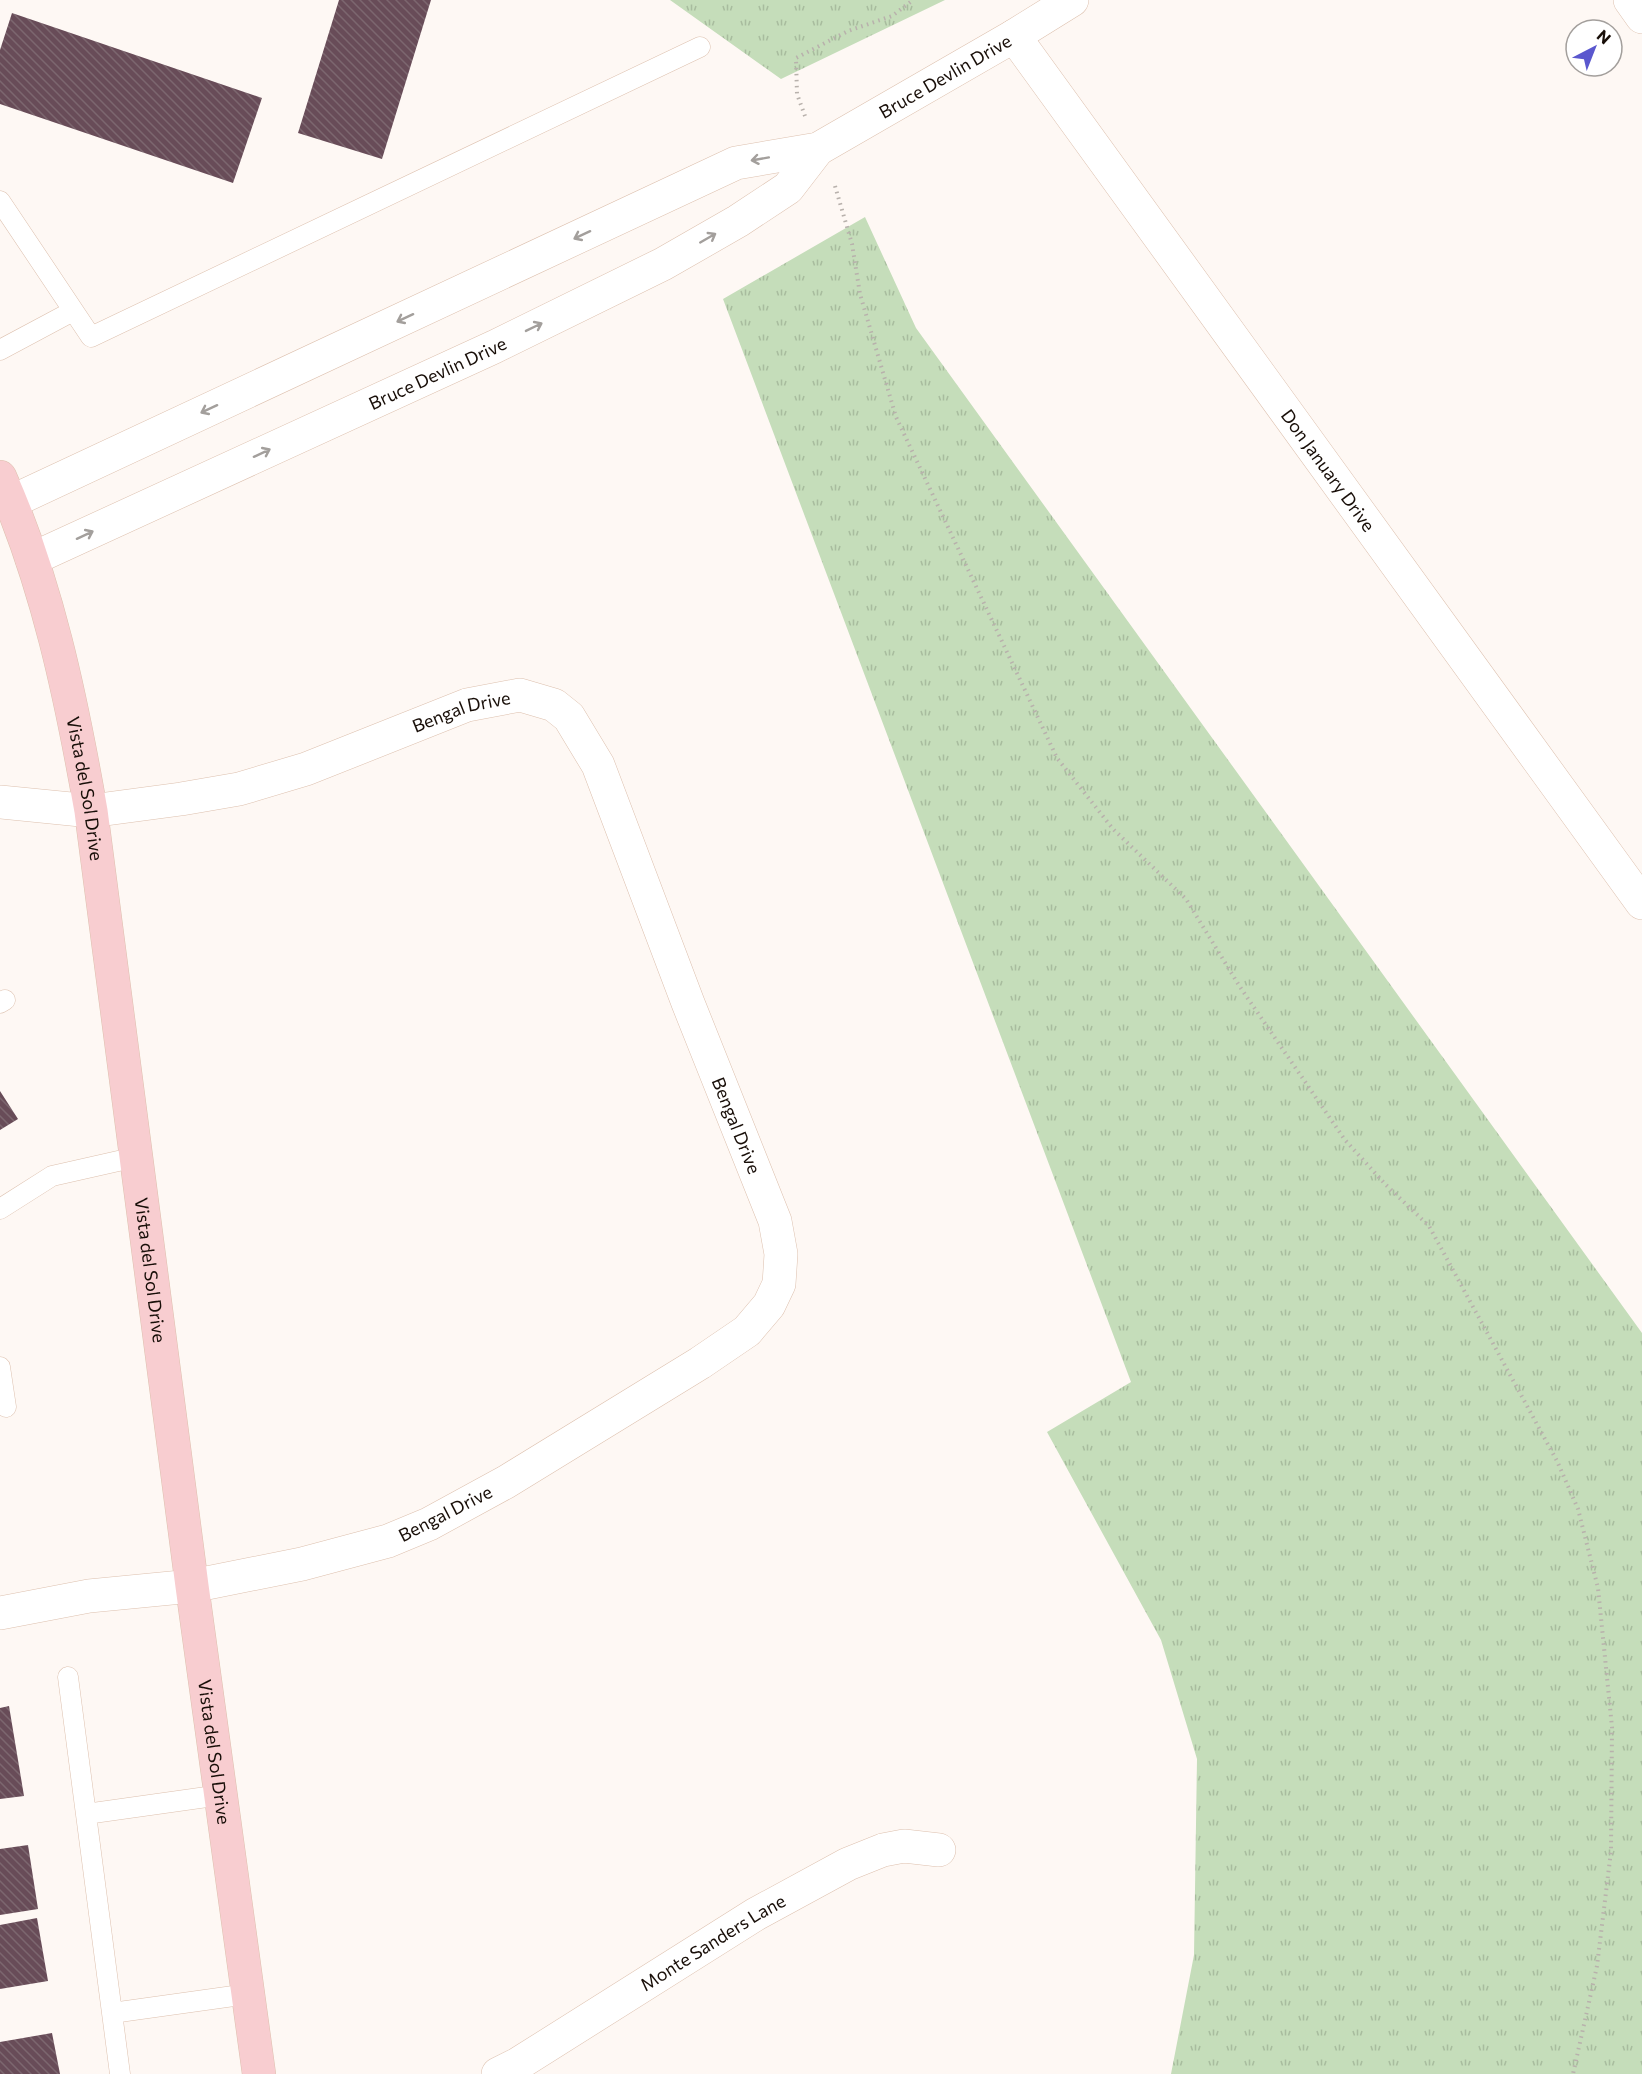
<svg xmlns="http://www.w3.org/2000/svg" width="1642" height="2074" font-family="Commissioner,sans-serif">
  <defs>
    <pattern id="grass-tufts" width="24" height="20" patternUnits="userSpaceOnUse" patternTransform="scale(1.5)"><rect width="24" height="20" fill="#c5ddba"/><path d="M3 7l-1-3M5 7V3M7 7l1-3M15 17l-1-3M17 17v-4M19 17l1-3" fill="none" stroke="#a8bc9e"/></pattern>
    <pattern id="building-back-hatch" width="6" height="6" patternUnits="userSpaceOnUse" patternTransform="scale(1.5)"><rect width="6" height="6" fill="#684c58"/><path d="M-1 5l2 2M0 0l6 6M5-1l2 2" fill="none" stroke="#7c676f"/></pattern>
  </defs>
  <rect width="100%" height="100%" fill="#fef8f4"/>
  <path fill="url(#grass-tufts)" d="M 670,0 L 945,0 L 781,79 Z
    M 865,217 L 916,328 L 1642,1333 L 1642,2074 L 1171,2074 L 1194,1955 L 1197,1759 L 1161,1640 L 1047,1432 L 1131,1382 L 723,299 Z"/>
  <path fill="url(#building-back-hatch)" d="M 339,0 L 431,0 L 382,159 L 298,133 Z
    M 12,13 L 262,98 L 233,183 L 0,104 L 0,50 Z
    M 0,1091 L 18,1119 L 0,1130 Z
    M 9,1706 L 24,1796 L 0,1799 L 0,1708 Z
    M 28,1845 L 38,1909 L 0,1915 L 0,1849 Z
    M 37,1918 L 48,1981 L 0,1989 L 0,1925 Z
    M 52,2033 L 60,2074 L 0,2074 L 0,2042 Z"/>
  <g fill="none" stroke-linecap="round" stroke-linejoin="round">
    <g stroke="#ddc0ae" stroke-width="21">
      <path id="service" d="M 0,201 L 91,337 L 700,47
        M 0,350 L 73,311
        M 0,1003 L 5,1000
        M 0,1209 L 52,1176 L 136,1157
        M 0,1367 L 6,1407
        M 68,1677 L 120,2074
        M 86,1814 L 221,1795
        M 112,2013 L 248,1994"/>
    </g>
    <g stroke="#ddc0ae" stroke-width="34">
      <g id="minor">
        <path d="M 1630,0 L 1642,17"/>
        <path id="s1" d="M 1014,36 L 1642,903"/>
        <path id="s2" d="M 11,502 L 736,163 L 818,149 L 1014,36 L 1072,0"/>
        <path id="s3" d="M 32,559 L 494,347 L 663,264 L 738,221 L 788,188 L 818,149"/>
        <path id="s4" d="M 0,802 L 91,811 L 181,799 L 239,789 L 306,769 L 467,705 L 520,695 L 554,705 L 569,717 L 598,765 L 688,1003 L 775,1221 L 781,1254 L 779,1284 L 769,1305 L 747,1331 L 700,1363 L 506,1482 L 429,1524 L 388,1541 L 302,1564 L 192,1586 L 89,1596 L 0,1613"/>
        <path id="s5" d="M 498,2074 L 518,2064 L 756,1914 L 848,1864 L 883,1850 L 904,1846 L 939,1850"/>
      </g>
    </g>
    <g stroke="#ddc0ae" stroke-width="34">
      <g id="secondary">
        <path id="s6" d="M 0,477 C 47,582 71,697 91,811 L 192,1586 L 259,2074"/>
      </g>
    </g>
    <path stroke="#b8b1ac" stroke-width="4" stroke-dasharray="1.5 4.5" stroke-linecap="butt" d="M 805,116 L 797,94 L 796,58 L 848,31 L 892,16 L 913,0
      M 835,186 L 852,244 L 860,294 L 896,417 L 1057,758 L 1113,829 L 1186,899 L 1240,987 L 1345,1140 L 1386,1185 L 1429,1226 L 1557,1461 L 1578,1509 L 1598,1588 L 1612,1727 L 1611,1851 L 1597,1966 L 1573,2074"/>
    <use href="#service" stroke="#fff" stroke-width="20"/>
    <use href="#minor" stroke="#fff" stroke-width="33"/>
    <use href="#secondary" stroke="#f8cdd0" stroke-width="33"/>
  </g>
  <defs><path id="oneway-shaft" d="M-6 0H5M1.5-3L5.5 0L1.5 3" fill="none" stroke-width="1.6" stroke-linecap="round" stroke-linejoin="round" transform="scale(1.5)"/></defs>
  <g stroke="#a39f9c">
    <use href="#oneway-shaft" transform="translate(760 159) rotate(170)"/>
    <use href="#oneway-shaft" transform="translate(582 235) rotate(155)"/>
    <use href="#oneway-shaft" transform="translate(708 238) rotate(-30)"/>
    <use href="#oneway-shaft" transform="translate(405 318) rotate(155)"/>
    <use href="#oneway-shaft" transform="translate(534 327) rotate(-26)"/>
    <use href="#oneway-shaft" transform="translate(209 409) rotate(155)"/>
    <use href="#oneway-shaft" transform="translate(262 453) rotate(-25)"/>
    <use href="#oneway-shaft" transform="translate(85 535) rotate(-25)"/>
  </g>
  <g text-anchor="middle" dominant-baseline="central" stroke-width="6" stroke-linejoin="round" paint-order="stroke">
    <g font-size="18" fill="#180e08" stroke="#fff">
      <text stroke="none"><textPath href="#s2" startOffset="1030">Bruce Devlin Drive</textPath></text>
      <text stroke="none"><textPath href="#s3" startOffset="446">Bruce Devlin Drive</textPath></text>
      <text stroke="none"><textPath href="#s1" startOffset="536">Don January Drive</textPath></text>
      <text stroke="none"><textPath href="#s4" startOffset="477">Bengal Drive</textPath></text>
      <text stroke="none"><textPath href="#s6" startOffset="324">Vista del Sol Drive</textPath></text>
      <text stroke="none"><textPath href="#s4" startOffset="1035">Bengal Drive</textPath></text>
      <text stroke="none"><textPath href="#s6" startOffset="810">Vista del Sol Drive</textPath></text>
      <text transform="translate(445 1513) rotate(-27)">Bengal Drive</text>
      <text stroke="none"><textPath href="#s6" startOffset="1296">Vista del Sol Drive</textPath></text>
      <text stroke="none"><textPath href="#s5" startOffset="252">Monte Sanders Lane</textPath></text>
    </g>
  </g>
  <g transform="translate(1594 48) rotate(42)"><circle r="28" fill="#ffffff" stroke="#a39f9c" stroke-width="1.5"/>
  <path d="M0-4.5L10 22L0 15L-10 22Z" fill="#5a57ce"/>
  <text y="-9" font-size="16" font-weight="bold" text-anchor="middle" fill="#180e08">N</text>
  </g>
</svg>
